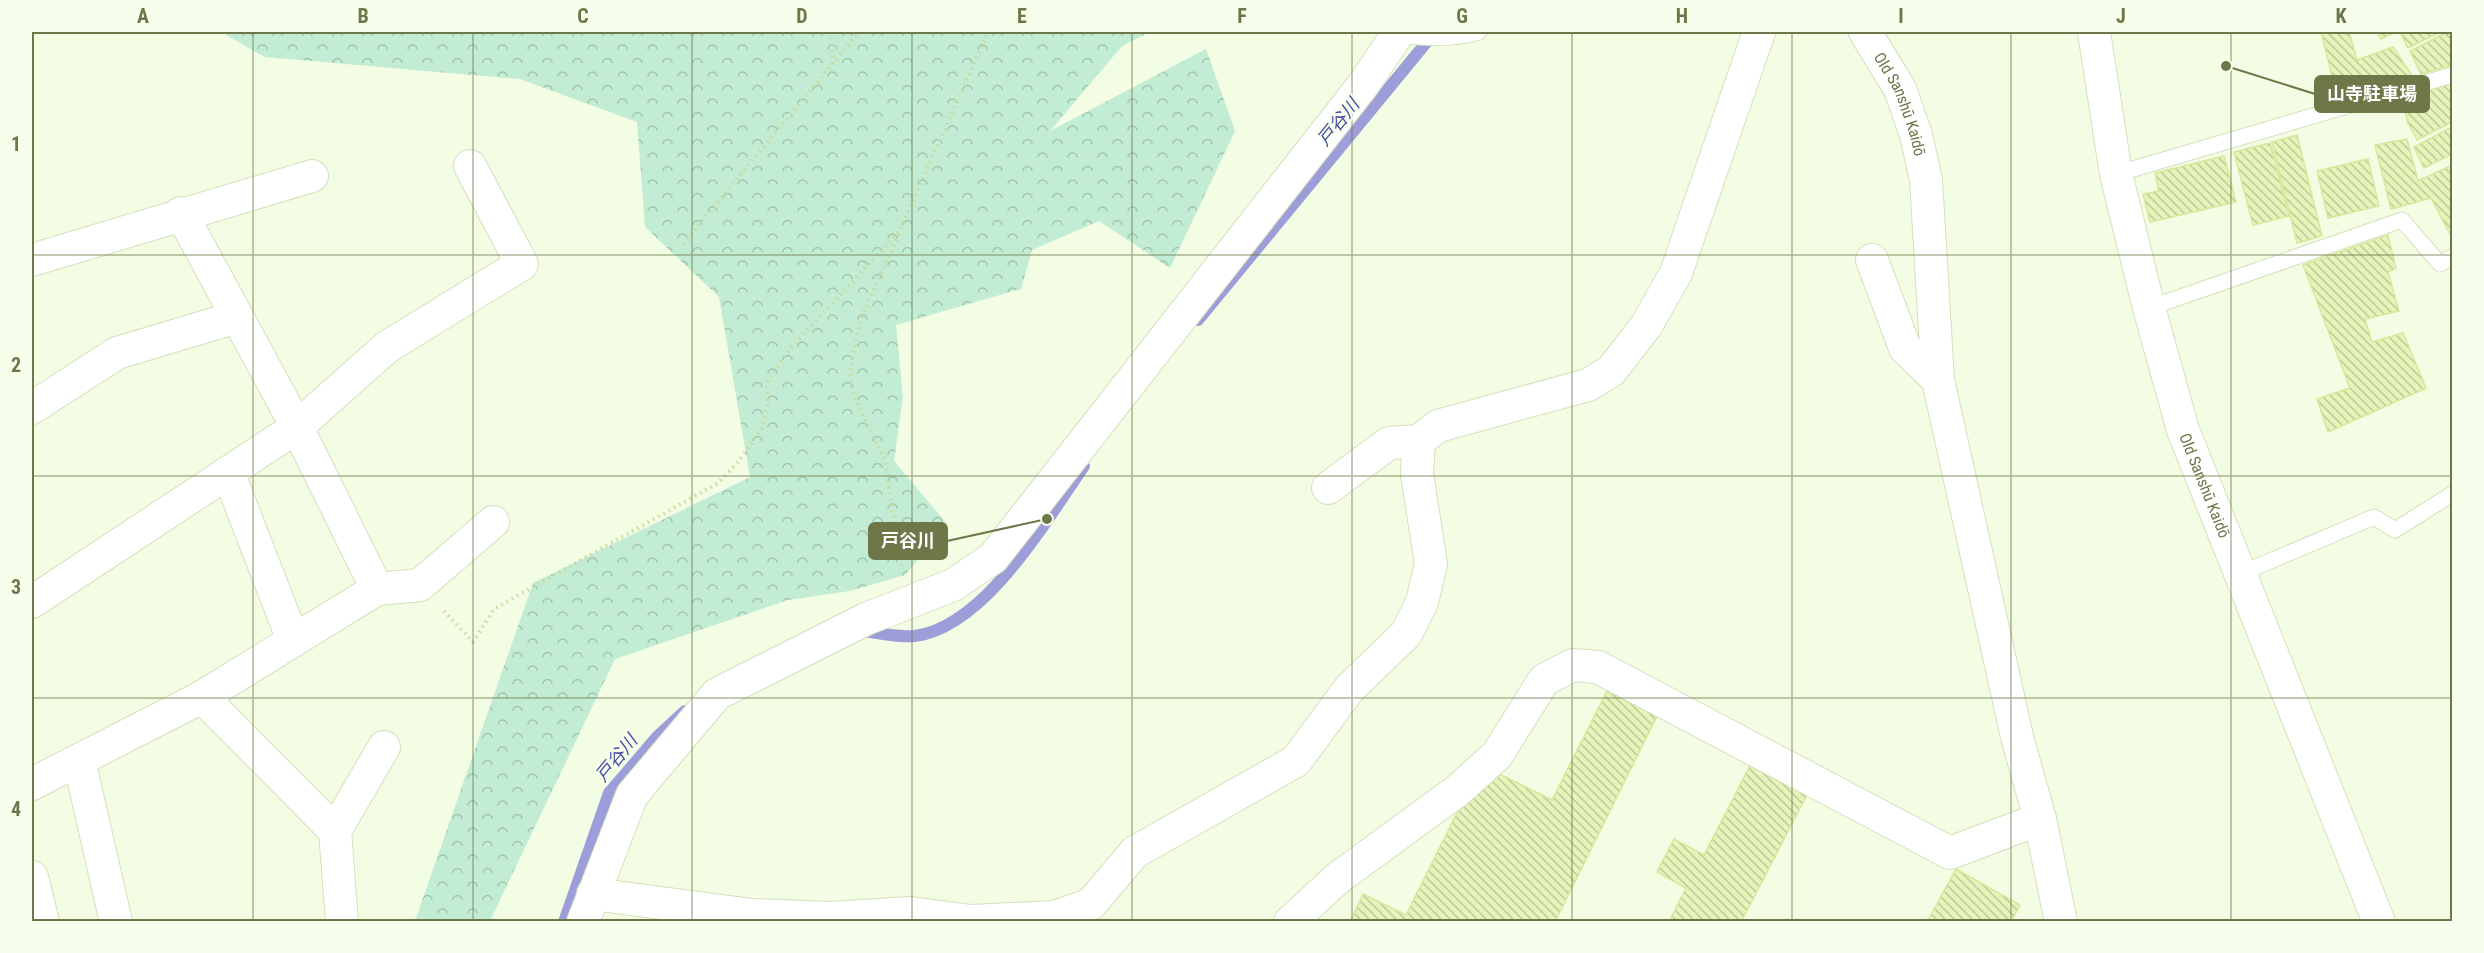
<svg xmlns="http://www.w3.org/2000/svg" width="2484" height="953" font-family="'Roboto Condensed','Noto Sans JP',sans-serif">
  <defs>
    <pattern id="forest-crowns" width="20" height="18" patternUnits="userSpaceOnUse" patternTransform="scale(1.5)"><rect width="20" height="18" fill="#c2ecd4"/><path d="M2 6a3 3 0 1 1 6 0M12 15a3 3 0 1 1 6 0" fill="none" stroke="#a2c4ae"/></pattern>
    <pattern id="building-back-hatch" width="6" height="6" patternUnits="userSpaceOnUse" patternTransform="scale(1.5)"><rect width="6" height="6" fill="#e6f4ba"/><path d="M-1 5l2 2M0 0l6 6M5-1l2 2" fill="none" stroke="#bfca99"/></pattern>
  </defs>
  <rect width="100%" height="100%" fill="#f2fde4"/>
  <path fill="url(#forest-crowns)" d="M 221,32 L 1150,32 L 1122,46 L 1050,131 L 1206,49 L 1235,131 L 1170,268 L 1099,221 L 1032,250 L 1021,289 L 896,325 L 903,397 L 894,461 L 948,525 L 905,575 L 850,591 L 788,600 L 615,659 L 490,921 L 415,921 L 533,583 L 750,477 L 719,297 L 645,227 L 637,122 L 520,79 L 265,57 Z"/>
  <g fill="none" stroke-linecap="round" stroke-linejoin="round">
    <path stroke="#9d9dda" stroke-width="12" d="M 1198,320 L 1435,32
      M 860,631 C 877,632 898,638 915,636 C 985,627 1047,519 1084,466
      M 564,922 L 609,793 L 657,737 L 685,711"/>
  </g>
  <path fill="url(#building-back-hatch)" stroke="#d6e89a" stroke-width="1.5" d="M 2321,32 L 2349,32 L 2357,60 L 2393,47 L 2413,77 L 2337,96 Z
    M 2377,32 L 2395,32 L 2381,39 Z
    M 2400,32 L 2440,32 L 2408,48 Z
    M 2447,32 L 2452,32 L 2452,65 L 2421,74 L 2410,51 Z
    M 2452,79 L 2452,122 L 2417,140 L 2408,123 L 2400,94 Z
    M 2452,127 L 2452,154 L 2424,168 L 2414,147 Z
    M 2297,135 L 2322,236 L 2297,243 L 2272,142 Z
    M 2407,139 L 2418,181 L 2452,165 L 2452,238 L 2431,198 L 2391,209 L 2375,145 Z
    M 2270,143 L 2289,216 L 2253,225 L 2234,152 Z
    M 2224,156 L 2236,202 L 2150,222 L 2143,194 L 2159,191 L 2155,173 Z
    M 2368,159 L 2379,206 L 2328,218 L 2317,171 Z
    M 2388,235 L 2396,268 L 2388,272 L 2399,311 L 2365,319 L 2372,342 L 2403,333 L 2426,388 L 2328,432 L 2317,399 L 2350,388 L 2303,265 Z
    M 1607,691 L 1657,716 L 1555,922 L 1350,922 L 1363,894 L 1406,915 L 1481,765 L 1552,800 Z
    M 1754,758 L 1811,787 L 1741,922 L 1669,922 L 1686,888 L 1657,872 L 1674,839 L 1704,855 Z
    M 1956,869 L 2020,905 L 2011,922 L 1927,922 Z"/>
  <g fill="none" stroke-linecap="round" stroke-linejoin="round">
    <g stroke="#d5e0bc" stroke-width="17">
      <path id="service" d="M 1397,35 C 1425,38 1453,40 1479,32
        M 2116,174 L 2452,75
        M 2149,308 L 2402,220 L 2440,264 L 2452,257
        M 2242,573 L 2374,517 L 2395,530 L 2452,494"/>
    </g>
    <g stroke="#d5e0bc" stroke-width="34">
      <g id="minor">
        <path id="s1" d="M 1865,32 L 1900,89 L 1916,135 L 1926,180 L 1938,380 L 2017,737 L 2040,819 L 2061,922"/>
        <path id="s2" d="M 2094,32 L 2116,174 L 2149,308 L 2183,430 L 2379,922"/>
        <path d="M 32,260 L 312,176"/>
        <path d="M 1872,260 L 1905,348 L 1938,380"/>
        <path d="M 32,408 L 117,353 L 237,317"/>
        <path d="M 228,472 L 293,640"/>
        <path d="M 1328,488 L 1389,443 L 1419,441"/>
        <path d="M 377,589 L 420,585 L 493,522"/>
        <path d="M 32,602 L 297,427 L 387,347 L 522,264 L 470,166"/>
        <path d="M 202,697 L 335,831 L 342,922"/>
        <path d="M 79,760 L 116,922"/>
        <path d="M 32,784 L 202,697 L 377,589 L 297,427 L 181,213"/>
        <path d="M 335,831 L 384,747"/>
        <path d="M 32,877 L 43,922"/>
        <path d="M 593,894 L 752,915 L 831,918 L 911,913 L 971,921 L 1055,917 L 1091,904 L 1135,852 L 1296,761 L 1349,689 L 1406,634 L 1422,602 L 1431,564 L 1417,474 L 1419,441 L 1438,426 L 1588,385 L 1611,371 L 1646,326 L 1676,273 L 1759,32"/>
        <path d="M 583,922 L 632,795 L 717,694 L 866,619 L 953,585 L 993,558 L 1363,85 L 1399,32"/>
        <path d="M 1290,922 L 1338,878 L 1457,791 L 1497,755 L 1544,680 L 1573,665 L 1598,667 L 1950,853 L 2040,819"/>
      </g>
    </g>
    <path stroke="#cbd99d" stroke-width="4" stroke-dasharray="1.5 4.5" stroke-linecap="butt" d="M 831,32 L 833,63
      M 899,234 L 861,318 L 850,368 L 853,395 L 885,460 L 901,568
      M 683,244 L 859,32
      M 444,611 L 473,642 L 494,609 L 718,483 L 739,461 L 762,428 L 768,403 L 767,382 L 789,350 L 900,230 L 988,32"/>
    <use href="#service" stroke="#fff" stroke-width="15"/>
    <use href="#minor" stroke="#fff" stroke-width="32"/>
  </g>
  <path fill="none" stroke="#6e7748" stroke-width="1.5" stroke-opacity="0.55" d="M 253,32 L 253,922M 473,32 L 473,922M 692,32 L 692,922M 912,32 L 912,922M 1132,32 L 1132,922M 1352,32 L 1352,922M 1572,32 L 1572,922M 1792,32 L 1792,922M 2011,32 L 2011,922M 2231,32 L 2231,922M 32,255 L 2452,255M 32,476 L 2452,476M 32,698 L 2452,698"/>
  <g text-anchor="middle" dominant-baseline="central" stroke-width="4.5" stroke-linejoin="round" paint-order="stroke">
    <g font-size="16" fill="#6e7748" stroke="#f6ffeb">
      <text stroke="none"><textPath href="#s1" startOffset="81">Old Sanshū Kaidō</textPath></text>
      <text stroke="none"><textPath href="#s2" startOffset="468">Old Sanshū Kaidō</textPath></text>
    </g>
    <g font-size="18" font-style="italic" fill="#4a49a2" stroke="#f6ffeb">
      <text transform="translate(1338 122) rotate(-51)">戸谷川</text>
      <text transform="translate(616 758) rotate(-51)">戸谷川</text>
    </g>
  </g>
  <path fill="none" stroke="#6e7748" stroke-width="2" d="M2226 66L2315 94M1047 519L947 541"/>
  <g fill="#6e7748" stroke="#f6ffeb" stroke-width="2">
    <circle cx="2226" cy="66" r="6"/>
    <circle cx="1047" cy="519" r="6"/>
  </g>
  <g fill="#6e7748" stroke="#6e7748" stroke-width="2">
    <rect x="2315" y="76" width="114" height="36" rx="6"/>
    <rect x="869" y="523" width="78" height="36" rx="6"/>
  </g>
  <g font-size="18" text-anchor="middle" font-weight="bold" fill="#fff">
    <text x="2372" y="100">山寺駐車場</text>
    <text x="908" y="547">戸谷川</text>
  </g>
  <rect width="2484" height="953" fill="none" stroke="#f6ffeb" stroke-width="66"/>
  <rect x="33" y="33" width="2418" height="887" fill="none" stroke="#6e7748" stroke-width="2"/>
  <g font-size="20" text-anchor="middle" font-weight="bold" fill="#6e7748">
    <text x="143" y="23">A</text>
    <text x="363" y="23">B</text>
    <text x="583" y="23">C</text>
    <text x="802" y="23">D</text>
    <text x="1022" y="23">E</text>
    <text x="1242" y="23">F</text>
    <text x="1462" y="23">G</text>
    <text x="1682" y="23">H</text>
    <text x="1901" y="23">I</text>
    <text x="2121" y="23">J</text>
    <text x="2341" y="23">K</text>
    <text x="16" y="151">1</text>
    <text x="16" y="372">2</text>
    <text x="16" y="594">3</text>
    <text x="16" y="816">4</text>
  </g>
</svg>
